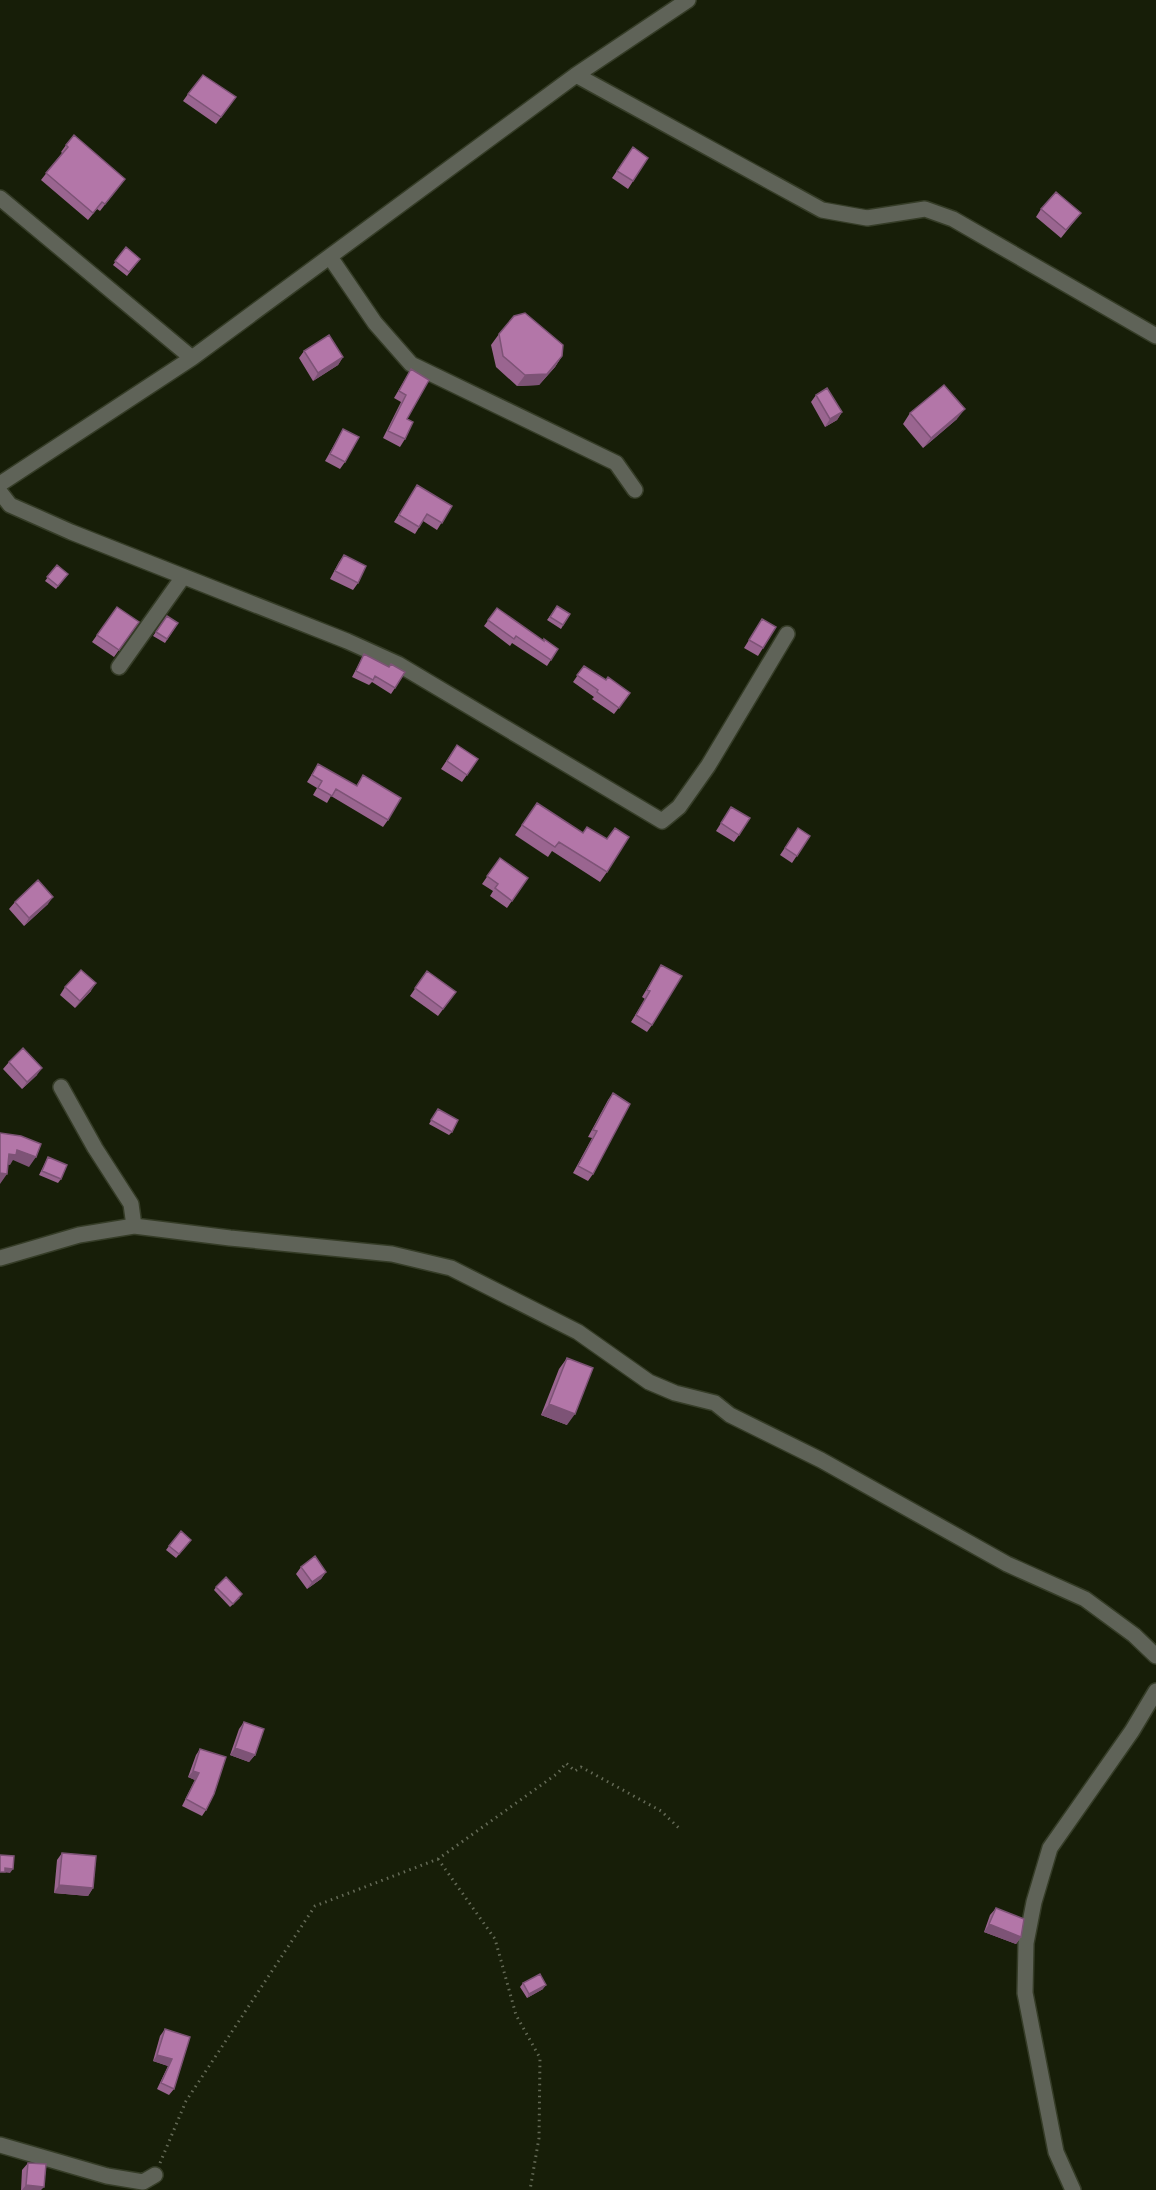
<svg xmlns="http://www.w3.org/2000/svg" width="1156" height="2190" font-family="Literata,serif">
  <rect width="100%" height="100%" fill="#171e08"/>
  <g fill="none" stroke-linecap="round" stroke-linejoin="round">
    <g stroke="#353c27" stroke-width="18">
      <path id="minor" d="M 576,75 L 822,210 L 867,218 L 925,209 L 953,219 L 1156,336
        M 0,198 L 192,358
        M 330,257 L 375,323 L 411,364 L 616,463 L 635,490
        M 0,484 L 192,358 L 576,75 L 688,0
        M 0,492 L 10,505 L 71,532 L 347,641 L 398,664 L 662,821 L 679,807 L 708,766 L 787,634
        M 119,667 L 183,577
        M 61,1087 L 95,1148 L 131,1204 L 134,1226
        M 0,1258 L 79,1235 L 134,1226 L 230,1238 L 392,1254 L 451,1268 L 578,1332 L 649,1382 L 675,1393 L 715,1403 L 730,1415 L 821,1460 L 1007,1564 L 1085,1599 L 1134,1635 L 1156,1656
        M 0,2145 L 107,2176 L 143,2182 L 155,2175
        M 1073,2190 L 1056,2152 L 1025,1993 L 1026,1943 L 1034,1902 L 1050,1848 L 1132,1731 L 1156,1691"/>
    </g>
    <path stroke="#646a56" stroke-width="3" stroke-dasharray="1.5 4.5" stroke-linecap="butt" d="M 438,1859 L 495,1939 L 516,2015 L 540,2058 L 539,2138 L 530,2190
      M 160,2163 L 186,2101 L 315,1906 L 438,1859 L 558,1773 L 566,1763 L 575,1771 L 581,1767 L 661,1811 L 681,1830"/>
    <use href="#minor" stroke="#5f6358" stroke-width="15"/>
  </g>
  <path fill="#9a6590" d="M 188,94 L 236,97 L 216,124 L 183,101 Z
    M 66,145 L 125,179 L 100,211 L 97,209 L 88,220 L 41,180 L 62,153 L 61,152 Z
    M 633,147 L 648,158 L 628,189 L 612,178 Z
    M 1041,209 L 1081,213 L 1061,238 L 1036,217 Z
    M 126,247 L 140,259 L 127,276 L 113,265 Z
    M 499,334 L 562,356 L 555,367 L 539,385 L 517,386 L 496,367 L 491,345 Z
    M 304,351 L 343,357 L 338,365 L 313,381 L 299,358 Z
    M 411,369 L 405,439 L 400,447 L 383,438 L 401,402 L 394,398 Z
    M 816,395 L 842,412 L 837,420 L 825,427 L 811,402 Z
    M 910,413 L 957,419 L 923,448 L 903,424 Z
    M 343,429 L 345,462 L 340,469 L 325,461 Z
    M 417,485 L 452,506 L 437,530 L 423,521 L 415,534 L 394,522 Z
    M 344,555 L 358,583 L 353,590 L 330,579 L 339,562 Z
    M 57,565 L 68,574 L 56,589 L 45,581 Z
    M 557,606 L 570,614 L 561,629 L 547,620 Z
    M 117,607 L 139,622 L 114,657 L 92,642 Z
    M 497,608 L 544,641 L 558,649 L 547,666 L 512,643 L 510,646 L 484,626 Z
    M 167,616 L 178,623 L 165,643 L 153,636 Z
    M 762,619 L 763,648 L 758,656 L 744,648 Z
    M 364,654 L 389,667 L 395,688 L 391,694 L 372,682 L 369,685 L 352,677 Z
    M 584,666 L 606,680 L 630,693 L 614,714 L 592,699 L 594,697 L 573,682 Z
    M 457,745 L 478,759 L 462,782 L 441,769 Z
    M 318,764 L 356,786 L 363,775 L 388,820 L 383,827 L 331,796 L 327,803 L 313,795 L 317,788 L 307,782 Z
    M 537,803 L 607,872 L 600,882 L 552,851 L 548,857 L 515,835 Z
    M 731,807 L 739,835 L 734,842 L 716,831 Z
    M 798,828 L 810,836 L 792,863 L 780,855 Z
    M 500,858 L 528,878 L 507,908 L 490,896 L 493,891 L 482,884 Z
    M 15,902 L 48,904 L 24,926 L 9,909 Z
    M 661,965 L 652,1025 L 647,1032 L 631,1022 L 645,999 L 642,997 Z
    M 427,971 L 456,992 L 438,1016 L 410,996 Z
    M 65,987 L 91,991 L 75,1008 L 60,995 Z
    M 9,1062 L 37,1075 L 22,1089 L 3,1069 Z
    M 613,1093 L 593,1174 L 588,1181 L 573,1173 L 592,1138 L 588,1137 L 608,1100 Z
    M 436,1112 L 452,1132 L 449,1135 L 429,1124 Z
    M 48,1157 L 61,1179 L 58,1183 L 39,1175 Z
    M 567,1358 L 567,1425 L 541,1415 L 559,1369 Z
    M 189,1543 L 176,1558 L 166,1550 L 169,1546 Z
    M 301,1567 L 326,1572 L 321,1579 L 307,1589 L 296,1574 Z
    M 216,1587 L 240,1598 L 230,1607 L 214,1590 Z
    M 244,1722 L 255,1755 L 249,1762 L 230,1755 L 239,1729 Z
    M 200,1749 L 206,1810 L 202,1816 L 182,1806 L 195,1780 L 188,1777 L 196,1755 Z
    M 62,1853 L 93,1888 L 88,1896 L 54,1893 L 57,1860 Z
    M 996,1908 L 1021,1937 L 1016,1944 L 984,1932 L 990,1915 Z
    M 523,1983 L 543,1989 L 527,1998 L 520,1987 Z
    M 165,2029 L 190,2037 L 174,2089 L 169,2095 L 157,2089 L 168,2066 L 153,2061 L 160,2036 Z
    M 28,2163 L 41,2190 L 21,2190 L 22,2170 Z"/>
  <path fill="#7d5376" d="M 562,356 L 555,367 L 539,385 L 517,386 L 525,375 Z
    M 343,357 L 338,365 L 313,381 L 318,373 Z
    M 965,409 L 957,419 L 923,448 L 931,438 Z
    M 842,412 L 837,420 L 825,427 L 830,419 Z
    M 53,897 L 48,904 L 24,926 L 29,918 Z
    M 96,983 L 91,991 L 75,1008 L 80,1001 Z
    M 42,1068 L 37,1075 L 22,1089 L 27,1082 Z
    M 17,1150 L 36,1157 L 29,1167 L 13,1160 L 10,1165 L 3,1164 L 9,1154 Z
    M 0,1173 L 7,1174 L 0,1184 Z
    M 549,1404 L 575,1414 L 567,1425 L 541,1415 Z
    M 326,1572 L 321,1579 L 307,1589 L 312,1582 Z
    M 235,1748 L 255,1755 L 249,1762 L 230,1755 Z
    M 193,1771 L 199,1773 L 195,1780 L 188,1777 Z
    M 5,1868 L 13,1869 L 10,1873 L 2,1872 Z
    M 59,1885 L 93,1888 L 88,1896 L 54,1893 Z
    M 989,1924 L 1021,1937 L 1016,1944 L 984,1932 Z
    M 546,1985 L 543,1989 L 527,1998 L 529,1994 Z
    M 157,2055 L 172,2059 L 168,2066 L 153,2061 Z
    M 26,2185 L 44,2187 L 41,2190 L 22,2190 Z"/>
  <path fill="#b376a8" stroke="#7d5376" stroke-width="1.5" d="M 203,75 L 236,97 L 221,117 L 188,94 Z
    M 74,135 L 125,179 L 105,204 L 102,202 L 93,213 L 46,173 L 68,147 L 66,145 Z
    M 633,147 L 648,158 L 633,181 L 617,171 Z
    M 1056,192 L 1081,213 L 1066,230 L 1041,209 Z
    M 126,247 L 140,259 L 129,272 L 115,261 Z
    M 525,313 L 563,345 L 562,356 L 547,374 L 525,375 L 503,356 L 499,334 L 514,316 Z
    M 329,335 L 343,357 L 318,373 L 304,351 Z
    M 411,369 L 429,380 L 407,419 L 413,422 L 405,439 L 388,431 L 406,395 L 399,391 Z
    M 944,385 L 965,409 L 931,438 L 910,413 Z
    M 827,388 L 842,412 L 830,419 L 816,395 Z
    M 343,429 L 359,437 L 345,462 L 330,454 Z
    M 417,485 L 452,506 L 442,523 L 427,514 L 419,527 L 399,515 Z
    M 344,555 L 366,566 L 358,583 L 335,571 Z
    M 57,565 L 68,574 L 58,586 L 47,577 Z
    M 557,606 L 570,614 L 563,625 L 550,617 Z
    M 117,607 L 139,622 L 119,650 L 97,635 Z
    M 497,608 L 544,641 L 544,639 L 558,649 L 551,660 L 516,636 L 514,639 L 488,620 Z
    M 167,616 L 178,623 L 167,639 L 156,632 Z
    M 762,619 L 776,627 L 763,648 L 749,640 Z
    M 364,654 L 389,667 L 391,664 L 405,672 L 395,688 L 375,676 L 373,680 L 356,671 Z
    M 584,666 L 606,680 L 608,677 L 630,693 L 619,708 L 597,692 L 598,690 L 577,675 Z
    M 457,745 L 478,759 L 467,775 L 447,761 Z
    M 318,764 L 357,786 L 363,775 L 401,798 L 388,820 L 336,789 L 332,796 L 318,788 L 322,781 L 312,775 Z
    M 537,803 L 583,833 L 587,827 L 607,839 L 615,828 L 629,837 L 607,872 L 559,842 L 555,847 L 522,825 Z
    M 731,807 L 750,818 L 739,835 L 721,823 Z
    M 798,828 L 810,836 L 797,856 L 785,848 Z
    M 500,858 L 528,878 L 512,901 L 495,888 L 498,884 L 487,876 Z
    M 38,880 L 53,897 L 29,918 L 15,902 Z
    M 661,965 L 682,976 L 652,1025 L 636,1015 L 650,991 L 647,990 Z
    M 81,970 L 96,983 L 80,1001 L 65,987 Z
    M 427,971 L 456,992 L 443,1009 L 415,988 Z
    M 23,1048 L 42,1068 L 27,1082 L 9,1062 Z
    M 613,1093 L 630,1104 L 593,1174 L 578,1166 L 597,1131 L 593,1130 Z
    M 438,1109 L 458,1120 L 452,1132 L 431,1120 Z
    M 0,1133 L 21,1136 L 41,1144 L 36,1157 L 17,1150 L 16,1155 L 9,1154 L 7,1174 L 0,1173 Z
    M 48,1157 L 67,1165 L 61,1179 L 42,1171 Z
    M 567,1358 L 593,1368 L 575,1414 L 549,1404 Z
    M 181,1531 L 191,1540 L 179,1554 L 169,1546 Z
    M 315,1556 L 326,1572 L 312,1582 L 301,1567 Z
    M 226,1577 L 242,1594 L 233,1604 L 216,1587 Z
    M 244,1722 L 264,1729 L 255,1755 L 235,1748 Z
    M 200,1749 L 226,1757 L 214,1794 L 206,1810 L 186,1799 L 199,1773 L 193,1771 Z
    M 62,1853 L 96,1856 L 93,1888 L 59,1885 Z
    M 0,1855 L 14,1856 L 13,1869 L 5,1868 L 5,1872 L 0,1872 Z
    M 996,1908 L 1024,1919 L 1021,1937 L 989,1924 Z
    M 540,1974 L 546,1985 L 529,1994 L 523,1983 Z
    M 165,2029 L 190,2037 L 174,2089 L 161,2083 L 172,2059 L 157,2055 Z
    M 28,2163 L 46,2164 L 44,2187 L 26,2185 Z"/>
</svg>
